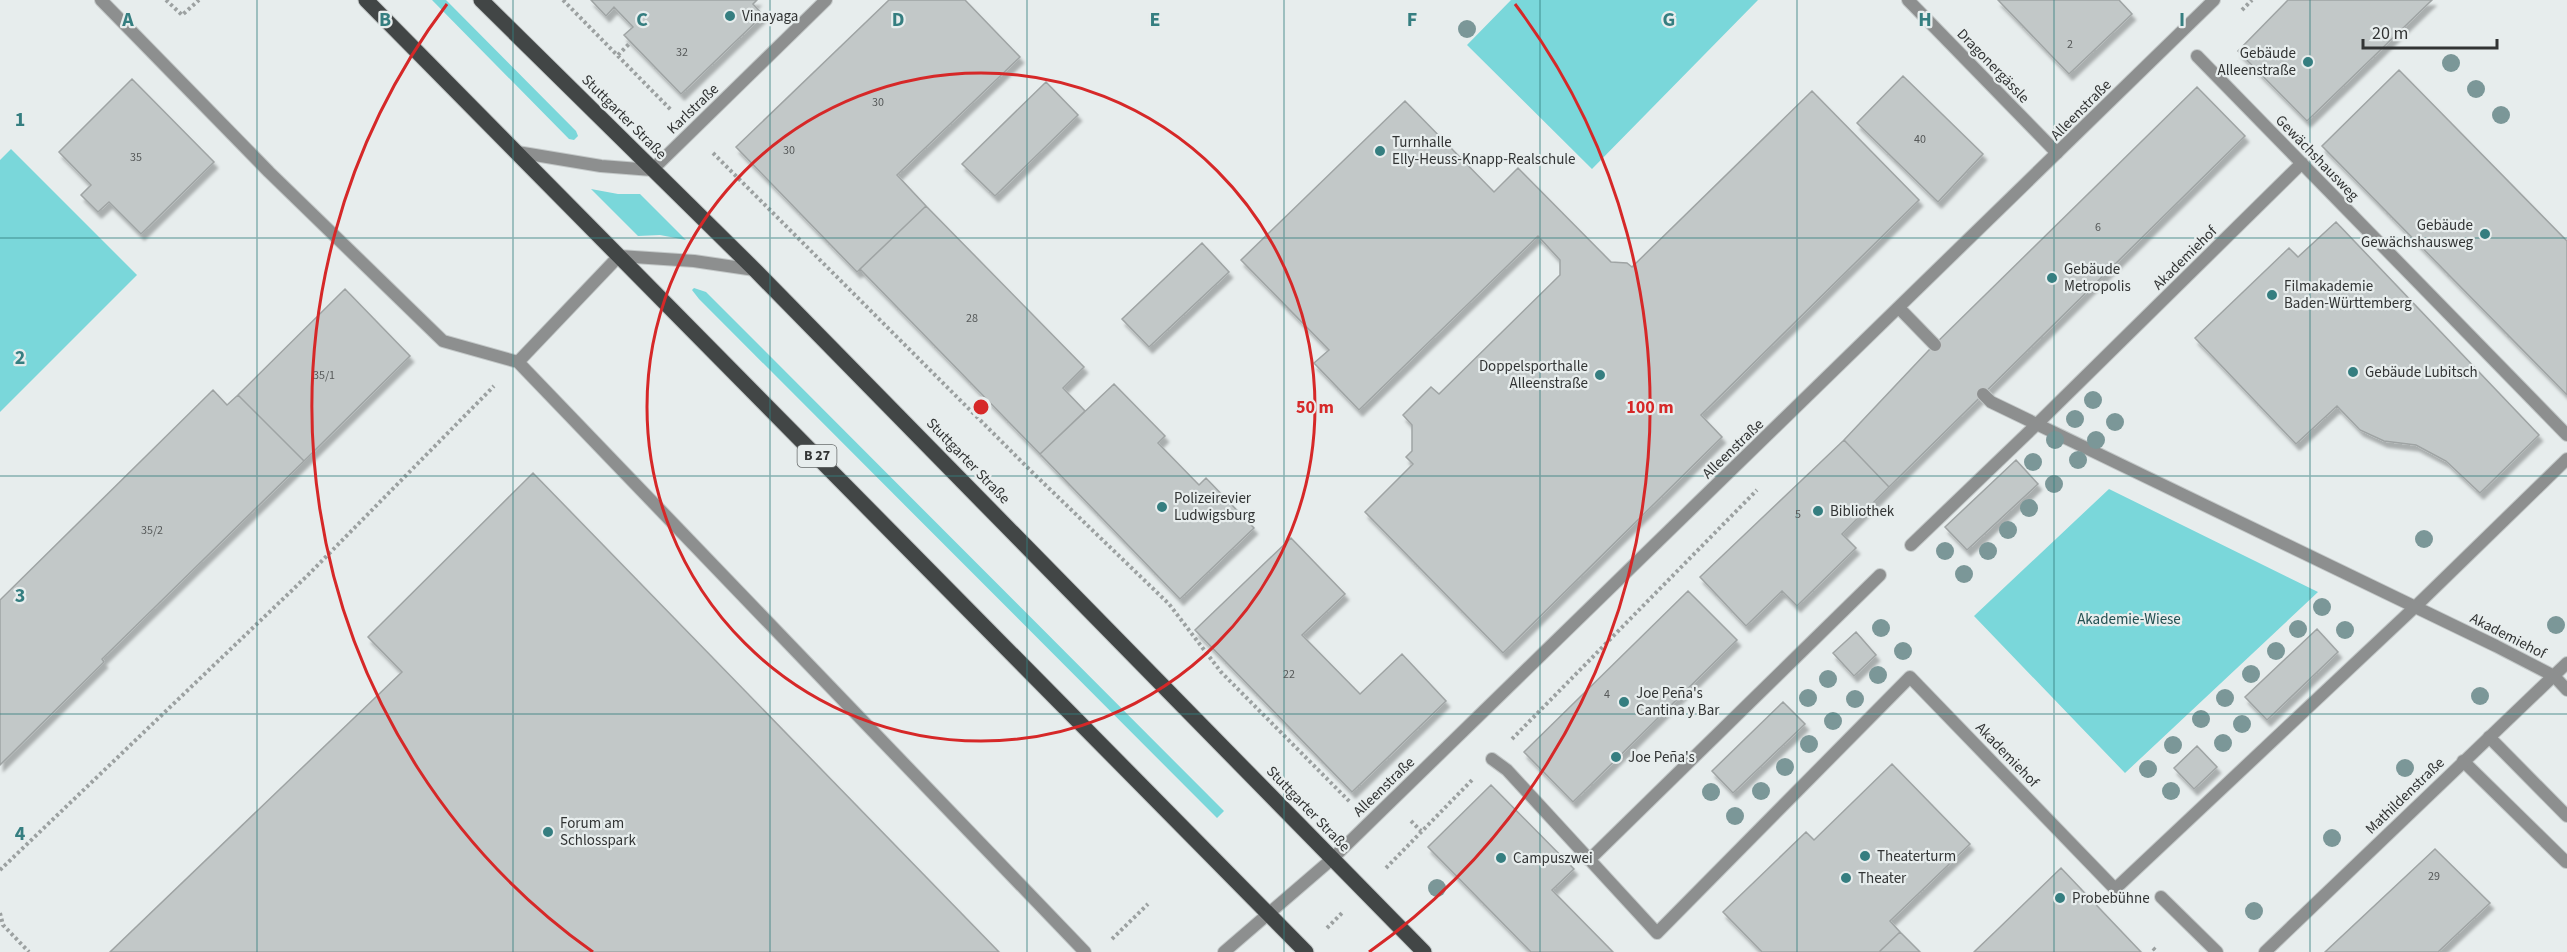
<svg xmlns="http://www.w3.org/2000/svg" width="2567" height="952" font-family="'Source Sans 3',sans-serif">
  <defs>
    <filter id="shadow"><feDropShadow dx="3.5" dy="6" stdDeviation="1.5" flood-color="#0004"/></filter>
  </defs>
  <rect width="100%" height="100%" fill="#e7eded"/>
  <path fill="#7ad7da" d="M 432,0 L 446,0 L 576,131 L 578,136 L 574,140 L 569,139 Z
    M 1511,0 L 1758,0 L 1592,169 L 1467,45 Z
    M 11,149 L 137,275 L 0,412 L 0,160 Z
    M 591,189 L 618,194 L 640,194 L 686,240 L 660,235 L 638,236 Z
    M 694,288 L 706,292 L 1224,811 L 1217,818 L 699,299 L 692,290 Z
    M 2109,489 L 2318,592 L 2125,773 L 1974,616 Z"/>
  <path fill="#c2c8c8" stroke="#9fa4a4" stroke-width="1.5" filter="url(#shadow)" d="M 591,0 L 757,0 L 753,4 L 763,15 L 681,94 L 624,35 L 633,27 L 614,7 L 606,16 Z
    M 889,0 L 965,0 L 1020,57 L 897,175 L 926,206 L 857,272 L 736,147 Z
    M 1998,0 L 2119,0 L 2132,14 L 2069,74 Z
    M 2288,0 L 2432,0 L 2307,121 L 2238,51 Z
    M 2399,70 L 2567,241 L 2567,395 L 2322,146 Z
    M 1903,76 L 1983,154 L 1938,202 L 1857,123 Z
    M 132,79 L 214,162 L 141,234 L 109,202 L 98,212 L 81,195 L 91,185 L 59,152 Z
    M 1046,82 L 1078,115 L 995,196 L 962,164 Z
    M 2197,87 L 2245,136 L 1889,487 L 1844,440 L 1928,351 Z
    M 1812,91 L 1919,200 L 1701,415 L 1722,437 L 1503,653 L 1365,512 L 1413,464 L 1406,457 L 1412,451 L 1412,425 L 1403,415 L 1431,387 L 1439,394 L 1560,275 L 1560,260 L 1538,236 L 1359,410 L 1314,363 L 1329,350 L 1241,260 L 1405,101 L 1494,192 L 1518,168 L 1611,262 L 1627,263 L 1632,267 Z
    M 926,206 L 1084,367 L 1063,388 L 1085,411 L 1040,454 L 860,269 Z
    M 2336,222 L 2539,435 L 2480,493 L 2446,461 L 2416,445 L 2384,441 L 2360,430 L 2337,406 L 2296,444 L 2195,338 L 2289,248 L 2298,257 Z
    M 1202,243 L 1229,272 L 1149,347 L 1122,319 Z
    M 345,289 L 410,356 L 304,461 L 238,395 Z
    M 1114,384 L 1165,436 L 1158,443 L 1199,485 L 1206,478 L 1254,528 L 1180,599 L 1040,454 Z
    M 213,390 L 227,405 L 238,395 L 304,461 L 102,659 L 104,662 L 0,765 L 0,600 Z
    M 1844,440 L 1889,487 L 1842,534 L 1856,548 L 1797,606 L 1782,591 L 1746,626 L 1700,577 Z
    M 2016,460 L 2038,484 L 1967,550 L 1945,527 Z
    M 533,473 L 999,952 L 110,952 L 402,672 L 368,637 Z
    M 1291,538 L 1345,594 L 1302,635 L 1360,694 L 1402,654 L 1446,701 L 1352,792 L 1195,630 Z
    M 1688,591 L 1737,640 L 1573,802 L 1524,752 Z
    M 2317,629 L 2338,652 L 2267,720 L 2245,697 Z
    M 1856,632 L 1876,655 L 1854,676 L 1833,653 Z
    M 1783,702 L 1805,724 L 1733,793 L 1712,771 Z
    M 2197,746 L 2217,767 L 2194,789 L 2174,768 Z
    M 1892,764 L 1970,844 L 1890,921 L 1900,932 L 1879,952 L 1762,952 L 1723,912 L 1806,832 L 1814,840 Z
    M 1491,785 L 1574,869 L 1552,890 L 1613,952 L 1531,952 L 1428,847 Z
    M 2435,849 L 2490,903 L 2438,952 L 2325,952 Z
    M 2061,868 L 2141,952 L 1974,952 L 1998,929 Z
    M 1900,932 L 1920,952 L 1879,952 Z"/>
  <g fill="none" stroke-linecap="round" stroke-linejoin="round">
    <g stroke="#c3c8c8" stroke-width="14">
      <path id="lane" d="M 101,0 L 269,172 L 443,341 L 518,362 L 1085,952
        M 1908,0 L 2057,153
        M 1899,308 L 1935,345
        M 518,362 L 619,256 L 694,261 L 755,270
        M 2489,737 L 2567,816
        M 2463,761 L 2566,862
        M 2161,897 L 2217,952"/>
    </g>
    <g stroke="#c3c8c8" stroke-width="14">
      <path id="street" d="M 2197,56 L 2567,435
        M 517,152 L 601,166 L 652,170 L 826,0
        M 1983,394 L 1991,402 L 2496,646 L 2554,676 L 2567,690
        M 1911,545 L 2037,424 L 2302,163
        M 1492,759 L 1507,770 L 1657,933 L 1910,677 L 2115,889 L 2416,606 L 2567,459
        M 1589,860 L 1880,575
        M 1224,952 L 1332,859 L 1378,814 L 2214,0
        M 2265,952 L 2567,663"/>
    </g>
    <g stroke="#c3c8c8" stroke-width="17">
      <path id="primary" d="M 366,0 L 1306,952
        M 481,0 L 755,270 L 1424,952"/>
    </g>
    <path stroke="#9ca1a1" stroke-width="4" stroke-dasharray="3 3" stroke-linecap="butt" d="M 166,0 L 182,15 L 199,0
      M 563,0 L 672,111
      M 2242,10 L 2252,0
      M 618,55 L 631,42
      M 713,153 L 1032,472 L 1169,604 L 1221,672 L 1350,802
      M 1512,739 L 1757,490
      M 1411,821 L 1421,831
      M 1386,868 L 1473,779
      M 0,870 L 308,575 L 494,386
      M 0,913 L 3,925 L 29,952
      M 1327,928 L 1343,912
      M 1112,939 L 1148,904
      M 2153,948 L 2157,952"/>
    <use href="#lane" stroke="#8d8f8f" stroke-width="12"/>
    <use href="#street" stroke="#8d8f8f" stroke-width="12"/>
    <use href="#primary" stroke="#424646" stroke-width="15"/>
  </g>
  <g fill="#7b9798">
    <circle cx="1467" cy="29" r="9"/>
    <circle cx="2451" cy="63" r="9"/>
    <circle cx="2476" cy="89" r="9"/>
    <circle cx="2501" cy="115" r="9"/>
    <circle cx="2093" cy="400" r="9"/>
    <circle cx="2075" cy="419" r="9"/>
    <circle cx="2115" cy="422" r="9"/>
    <circle cx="2055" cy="440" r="9"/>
    <circle cx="2096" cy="440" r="9"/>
    <circle cx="2078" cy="460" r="9"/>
    <circle cx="2033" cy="462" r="9"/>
    <circle cx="2054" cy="484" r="9"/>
    <circle cx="2029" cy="508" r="9"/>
    <circle cx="2008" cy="530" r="9"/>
    <circle cx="2424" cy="539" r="9"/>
    <circle cx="1945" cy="551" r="9"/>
    <circle cx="1988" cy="551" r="9"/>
    <circle cx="1964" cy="574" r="9"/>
    <circle cx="2322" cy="607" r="9"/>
    <circle cx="2556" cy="625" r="9"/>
    <circle cx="1881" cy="628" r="9"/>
    <circle cx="2298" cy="629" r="9"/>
    <circle cx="2345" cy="630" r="9"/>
    <circle cx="1903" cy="651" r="9"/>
    <circle cx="2276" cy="651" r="9"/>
    <circle cx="2251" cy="674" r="9"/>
    <circle cx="1878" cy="675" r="9"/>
    <circle cx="1828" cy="679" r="9"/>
    <circle cx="2480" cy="696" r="9"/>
    <circle cx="1808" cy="698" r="9"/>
    <circle cx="2225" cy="698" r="9"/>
    <circle cx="1855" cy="699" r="9"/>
    <circle cx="2201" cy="719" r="9"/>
    <circle cx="1833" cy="721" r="9"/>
    <circle cx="2242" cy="724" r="9"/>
    <circle cx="2223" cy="743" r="9"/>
    <circle cx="1809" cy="744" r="9"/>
    <circle cx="2173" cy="745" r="9"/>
    <circle cx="1785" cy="767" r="9"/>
    <circle cx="2405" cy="768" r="9"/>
    <circle cx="2148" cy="769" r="9"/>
    <circle cx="1761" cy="791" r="9"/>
    <circle cx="2171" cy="791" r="9"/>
    <circle cx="1711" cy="792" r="9"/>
    <circle cx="1735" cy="816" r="9"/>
    <circle cx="2332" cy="838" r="9"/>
    <circle cx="1437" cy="888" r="9"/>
    <circle cx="2254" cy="911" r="9"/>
  </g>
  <path fill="none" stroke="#357e80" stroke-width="1.5" stroke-opacity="0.55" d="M 257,0 L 257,952M 513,0 L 513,952M 770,0 L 770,952M 1027,0 L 1027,952M 1284,0 L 1284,952M 1540,0 L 1540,952M 1797,0 L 1797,952M 2054,0 L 2054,952M 2310,0 L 2310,952M 0,238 L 2567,238M 0,476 L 2567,476M 0,714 L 2567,714"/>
  <g fill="none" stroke="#d62828" stroke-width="3">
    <circle cx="981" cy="407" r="334"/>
    <path d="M593 952A669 669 0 0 1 447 4M1515 4A669 669 0 0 1 1369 952"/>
  </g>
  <g fill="#357e80" stroke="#e7eded" stroke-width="2">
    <circle cx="730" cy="16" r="6"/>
    <circle cx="2308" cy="62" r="6"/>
    <circle cx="1380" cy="151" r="6"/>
    <circle cx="2485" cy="234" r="6"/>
    <circle cx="2052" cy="278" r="6"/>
    <circle cx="2272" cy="295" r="6"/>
    <circle cx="2353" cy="372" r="6"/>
    <circle cx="1600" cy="375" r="6"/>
    <circle cx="1162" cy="507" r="6"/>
    <circle cx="1818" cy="511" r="6"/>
    <circle cx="1624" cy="702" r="6"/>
    <circle cx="1616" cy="757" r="6"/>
    <circle cx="548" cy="832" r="6"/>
    <circle cx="1865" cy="856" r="6"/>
    <circle cx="1501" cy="858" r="6"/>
    <circle cx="1846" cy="878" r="6"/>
    <circle cx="2060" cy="898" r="6"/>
  </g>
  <g text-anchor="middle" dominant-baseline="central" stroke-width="4.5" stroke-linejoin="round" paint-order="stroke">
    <g font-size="12" fill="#565959">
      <text x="2070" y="44">2</text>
      <text x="682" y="52">32</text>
      <text x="878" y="102">30</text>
      <text x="1920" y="139">40</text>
      <text x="789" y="150">30</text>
      <text x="136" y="157">35</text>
      <text x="2098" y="227">6</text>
      <text x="972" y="318">28</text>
      <text x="324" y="375">35/1</text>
      <text x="1798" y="514">5</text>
      <text x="152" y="530">35/2</text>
      <text x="1289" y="674">22</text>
      <text x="1607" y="694">4</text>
      <text x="2434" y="876">29</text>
    </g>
    <rect fill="#e7eded" stroke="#686c6c" stroke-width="1.5" x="797.5" y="445" width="39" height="22" rx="4.5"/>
    <g font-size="14" font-weight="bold" fill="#323434">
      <text x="817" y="456">B 27</text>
    </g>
    <g font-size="15" fill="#323434" stroke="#e7eded" text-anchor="start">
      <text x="742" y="16">Vinayaga</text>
      <text x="2296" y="53" text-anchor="end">Gebäude<tspan x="2296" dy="17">Alleenstraße</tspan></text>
      <text x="1392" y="142">Turnhalle<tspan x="1392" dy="17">Elly-Heuss-Knapp-Realschule</tspan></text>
      <text x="2473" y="225" text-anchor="end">Gebäude<tspan x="2473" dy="17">Gewächshausweg</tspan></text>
      <text x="2064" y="269">Gebäude<tspan x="2064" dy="17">Metropolis</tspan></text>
      <text x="2284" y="286">Filmakademie<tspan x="2284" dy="17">Baden-Württemberg</tspan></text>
      <text x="1588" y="366" text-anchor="end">Doppelsporthalle<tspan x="1588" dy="17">Alleenstraße</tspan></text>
      <text x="2365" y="372">Gebäude Lubitsch</text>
      <text x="1174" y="498">Polizeirevier<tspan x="1174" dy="17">Ludwigsburg</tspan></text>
      <text x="1830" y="511">Bibliothek</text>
      <text x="1636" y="693">Joe Peña's<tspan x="1636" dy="17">Cantina y Bar</tspan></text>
      <text x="1628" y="757">Joe Peña's</text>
      <text x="560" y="823">Forum am<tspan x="560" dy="17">Schlosspark</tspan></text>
      <text x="1877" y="856">Theaterturm</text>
      <text x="1513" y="858">Campuszwei</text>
      <text x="1858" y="878">Theater</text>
      <text x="2072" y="898">Probebühne</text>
    </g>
    <g font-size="15" fill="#323434" stroke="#e7eded">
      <text transform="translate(1993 66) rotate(46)">Dragonergässle</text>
      <text transform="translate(693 109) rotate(-44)">Karlstraße</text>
      <text transform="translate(2081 110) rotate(-45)">Alleenstraße</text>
      <text transform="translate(624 117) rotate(45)">Stuttgarter Straße</text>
      <text transform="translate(2317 158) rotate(46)">Gewächshausweg</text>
      <text transform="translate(2185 258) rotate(-45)">Akademiehof</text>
      <text transform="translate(1733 449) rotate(-44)">Alleenstraße</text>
      <text transform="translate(968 461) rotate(46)">Stuttgarter Straße</text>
      <text transform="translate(2508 636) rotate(27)">Akademiehof</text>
      <text transform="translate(2007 755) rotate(46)">Akademiehof</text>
      <text transform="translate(1384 787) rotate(-44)">Alleenstraße</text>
      <text transform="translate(2405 796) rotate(-44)">Mathildenstraße</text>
      <text transform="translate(1308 809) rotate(46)">Stuttgarter Straße</text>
    </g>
    <g font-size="15" fill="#235153" stroke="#e7eded">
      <text x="2129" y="619">Akademie-Wiese</text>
    </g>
  </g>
  <g font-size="20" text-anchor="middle" font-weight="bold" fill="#357e80" stroke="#e7eded" stroke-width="4.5" stroke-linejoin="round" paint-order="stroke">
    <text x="128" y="26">A</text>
    <text x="385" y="26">B</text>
    <text x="642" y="26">C</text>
    <text x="898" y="26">D</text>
    <text x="1155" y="26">E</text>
    <text x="1412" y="26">F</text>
    <text x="1669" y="26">G</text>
    <text x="1925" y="26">H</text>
    <text x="2182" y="26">I</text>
    <text x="20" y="126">1</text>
    <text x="20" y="364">2</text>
    <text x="20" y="602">3</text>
    <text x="20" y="840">4</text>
  </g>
  <circle cx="981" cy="407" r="9" fill="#d62828" stroke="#e7eded" stroke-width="3"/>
  <g font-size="18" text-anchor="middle" font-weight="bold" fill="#d62828" stroke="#e7eded" stroke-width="4.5" stroke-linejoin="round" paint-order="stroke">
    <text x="1315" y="413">50 m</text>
    <text x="1650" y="413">100 m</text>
  </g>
  <path d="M2363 39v9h134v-9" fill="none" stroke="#323434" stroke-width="3"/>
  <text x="2372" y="39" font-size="18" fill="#323434" stroke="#e7eded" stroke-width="4.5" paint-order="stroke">20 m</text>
</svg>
